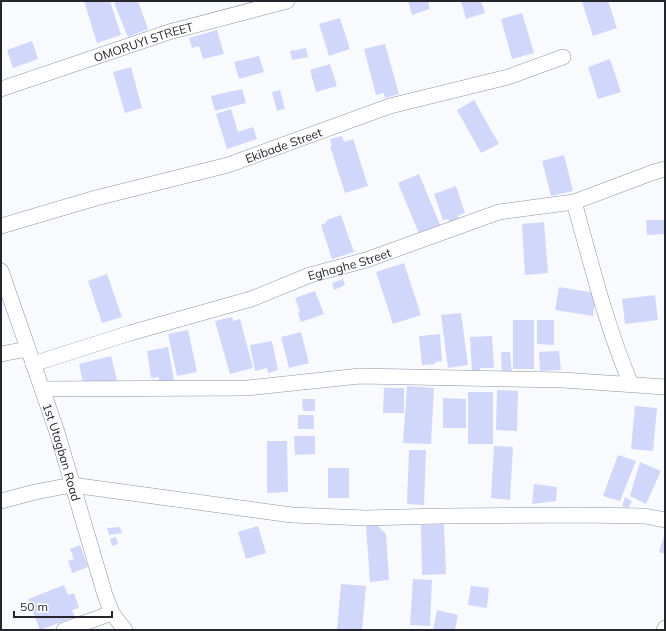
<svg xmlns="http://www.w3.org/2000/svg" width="666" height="631" font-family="Mulish,sans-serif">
  <rect width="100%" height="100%" fill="#f9fafe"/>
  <path fill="#d1d7fb" d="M 84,1 L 110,1 L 121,35 L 97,43 Z
    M 119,1 L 138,1 L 148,29 L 128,37 L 114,3 Z
    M 408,1 L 428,1 L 430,9 L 412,15 Z
    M 461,1 L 481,1 L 485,13 L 466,19 Z
    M 585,1 L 608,1 L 617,28 L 593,36 L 582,2 Z
    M 522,13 L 534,53 L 512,59 L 501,19 Z
    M 340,18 L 350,49 L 329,56 L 319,24 Z
    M 217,30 L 224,54 L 203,59 L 199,46 L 192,48 L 189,38 Z
    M 32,41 L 38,59 L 13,68 L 7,50 Z
    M 385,44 L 399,94 L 385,98 L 384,93 L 376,95 L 364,49 Z
    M 306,48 L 308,57 L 292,60 L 290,51 Z
    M 259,56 L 264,72 L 239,79 L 234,62 Z
    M 610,59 L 621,92 L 598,99 L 588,67 Z
    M 330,64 L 337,86 L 316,92 L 310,70 Z
    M 131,67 L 142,108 L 125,113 L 113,72 Z
    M 242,89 L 246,103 L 215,111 L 211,96 Z
    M 280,90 L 285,109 L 277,111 L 272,92 Z
    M 474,100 L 499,144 L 481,153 L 457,110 Z
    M 231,109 L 238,132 L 253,127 L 257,139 L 227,149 L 216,114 Z
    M 342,136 L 344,142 L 353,139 L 368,186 L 345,193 L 330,146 L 332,146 L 330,139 Z
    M 564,155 L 573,191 L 551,196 L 542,161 Z
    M 419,174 L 441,227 L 420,236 L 398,183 Z
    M 456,186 L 465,213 L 458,216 L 459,221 L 450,224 L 448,219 L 443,220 L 434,194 Z
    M 341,215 L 354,252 L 332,259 L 321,225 L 327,222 L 327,220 Z
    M 646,220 L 665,220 L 665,234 L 647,235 Z
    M 544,222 L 548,273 L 525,275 L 522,224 Z
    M 404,263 L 421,315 L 393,324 L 376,272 Z
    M 107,274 L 122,317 L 102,323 L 88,281 Z
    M 343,279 L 345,285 L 334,290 L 332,283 Z
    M 559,287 L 596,293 L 593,316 L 555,310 Z
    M 315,291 L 324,314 L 301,322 L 298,313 L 300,312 L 295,298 Z
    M 655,295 L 658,320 L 625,324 L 622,299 Z
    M 461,313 L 468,365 L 448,368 L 441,315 Z
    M 232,317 L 233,321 L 240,319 L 253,368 L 230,374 L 215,321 Z
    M 513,320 L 534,320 L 534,369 L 513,369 Z
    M 537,320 L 554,320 L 554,345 L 537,344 Z
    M 188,330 L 197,372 L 177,376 L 168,334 Z
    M 301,332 L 309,363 L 289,368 L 281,337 Z
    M 440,334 L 442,361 L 435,362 L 435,364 L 422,365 L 419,336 Z
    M 492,336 L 494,368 L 480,368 L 480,373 L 472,374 L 470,337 Z
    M 272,341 L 278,370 L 268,373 L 267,368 L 255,371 L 250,345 Z
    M 168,347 L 174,380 L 159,382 L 159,377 L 151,378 L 147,351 Z
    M 559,351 L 561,370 L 540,371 L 539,352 Z
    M 501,352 L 510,352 L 512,374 L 502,375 Z
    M 111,356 L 117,380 L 84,387 L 79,364 Z
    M 407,386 L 434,388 L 431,444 L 403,443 Z
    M 384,388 L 404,388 L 404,413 L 383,413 Z
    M 497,390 L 518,391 L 517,431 L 496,430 Z
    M 468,392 L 493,392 L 493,444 L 468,444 Z
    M 443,398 L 466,399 L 466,428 L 443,428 Z
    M 302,399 L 315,399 L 315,411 L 303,411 Z
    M 635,406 L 657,408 L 653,451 L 631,449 Z
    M 298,415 L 313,415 L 314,419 L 314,429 L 298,429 Z
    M 294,436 L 315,436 L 315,454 L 295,455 Z
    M 267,441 L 287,441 L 288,492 L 267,493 Z
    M 494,446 L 513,447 L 510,500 L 491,498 Z
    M 409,450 L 426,450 L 424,505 L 407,504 Z
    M 618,455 L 636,461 L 620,501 L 603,496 Z
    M 640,462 L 661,471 L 646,504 L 630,496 Z
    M 328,468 L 349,468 L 349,498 L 328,498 Z
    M 534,484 L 557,487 L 556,501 L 532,504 Z
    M 625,497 L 632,501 L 628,508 L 622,506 Z
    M 444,524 L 446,574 L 422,575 L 421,525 Z
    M 377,525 L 386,534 L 389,580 L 370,582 L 366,526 Z
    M 258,526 L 266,553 L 246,559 L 238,532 Z
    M 120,527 L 122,533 L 109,535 L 107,528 Z
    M 665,533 L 665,554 L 659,552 Z
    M 116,537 L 118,544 L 112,546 L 110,539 Z
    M 80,545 L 88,567 L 72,573 L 68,561 L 74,559 L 70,549 Z
    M 413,579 L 432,580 L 430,626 L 410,625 Z
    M 341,584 L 366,586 L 362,630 L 337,630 Z
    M 64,585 L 68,595 L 74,593 L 79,608 L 72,610 L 75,617 L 40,630 L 28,599 Z
    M 471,586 L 489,588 L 487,608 L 468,605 Z
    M 437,610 L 458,615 L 455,630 L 433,630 Z"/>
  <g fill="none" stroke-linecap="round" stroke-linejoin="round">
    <g stroke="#8f92a5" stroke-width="16">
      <g id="minor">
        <path id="s1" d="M 1,89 L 169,32 L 287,1"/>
        <path d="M 574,202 C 591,262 606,326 631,384"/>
        <path id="s2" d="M 1,226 L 96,198 L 228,165 L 390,106 L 508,77 L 563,57"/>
        <path id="s3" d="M 1,271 L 57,432 L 105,595 L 112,613 L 125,630"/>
        <path d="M 1,354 L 28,349"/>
        <path id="s4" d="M 33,364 L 130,333 L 251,299 L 310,275 L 366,260 L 499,212 L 574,202 L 654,172 L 665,169"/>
        <path d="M 42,389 L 247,388 L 360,376 L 563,380 L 665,387"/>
        <path d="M 1,501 L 35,492 L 72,485 L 292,515 L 365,518 L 442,516 L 579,515 L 645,516 L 665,520"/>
        <path d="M 64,630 L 112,613"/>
        <path d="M 664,630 L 665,628"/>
      </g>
    </g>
    <use href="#minor" stroke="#fff" stroke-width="15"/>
  </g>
  <g text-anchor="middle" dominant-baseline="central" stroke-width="3" stroke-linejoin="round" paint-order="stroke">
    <g font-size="12" fill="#25262d" stroke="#fff">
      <text stroke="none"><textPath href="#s1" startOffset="150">OMORUYI STREET</textPath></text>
      <text stroke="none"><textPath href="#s2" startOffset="294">Ekibade Street</textPath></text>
      <text stroke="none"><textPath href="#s4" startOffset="332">Eghaghe Street</textPath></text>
      <text stroke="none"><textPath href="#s3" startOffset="191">1st Utagban Road</textPath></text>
    </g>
  </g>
  <rect width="666" height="631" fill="none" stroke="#25262d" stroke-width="4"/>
  <path d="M14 611v6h98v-6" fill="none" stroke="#25262d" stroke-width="2"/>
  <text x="20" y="611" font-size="12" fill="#25262d" stroke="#ffffff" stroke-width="3" paint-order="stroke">50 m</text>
</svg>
